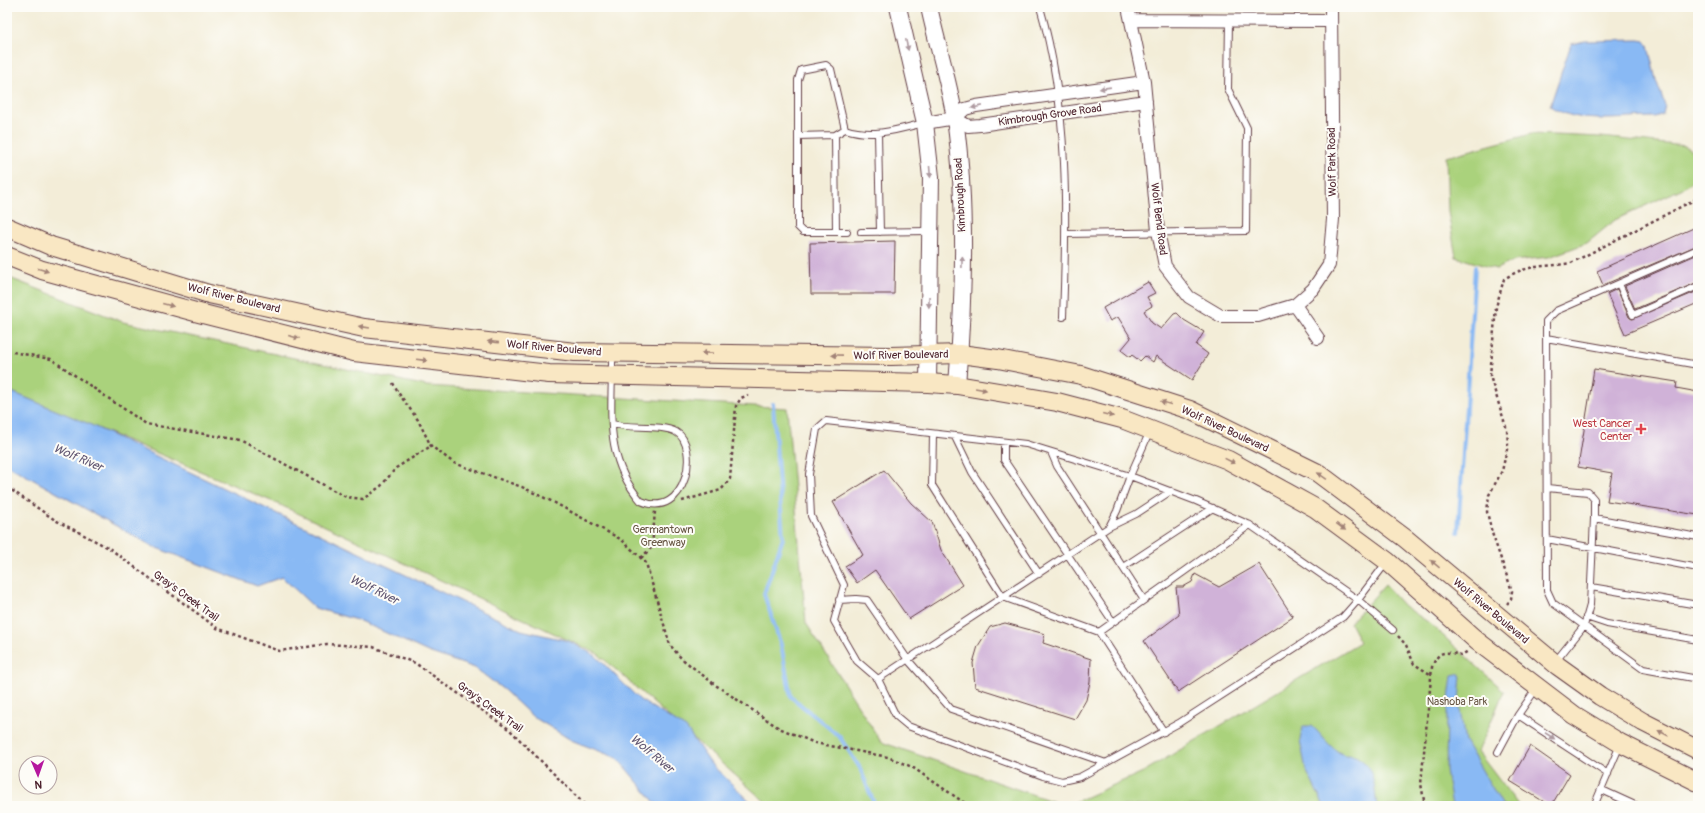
<svg xmlns="http://www.w3.org/2000/svg" width="1705" height="813" font-family="Pangolin,sans-serif">
  <rect width="100%" height="100%" fill="#fdfcf7"/>
  <filter id="ink" filterUnits="userSpaceOnUse"><feTurbulence type="fractalNoise" baseFrequency=".025" numOctaves="2"/><feDisplacementMap in="SourceGraphic" scale="8" xChannelSelector="R" yChannelSelector="G"/><feConvolveMatrix kernelMatrix="1 2 1 2 8 2 1 2 1" color-interpolation-filters="sRGB"/></filter>
  <filter id="wash" filterUnits="userSpaceOnUse"><feTurbulence type="fractalNoise" baseFrequency=".012" numOctaves="4" result="noise"/><feDisplacementMap in="SourceGraphic" scale="16" xChannelSelector="R" yChannelSelector="G"/><feGaussianBlur stdDeviation="0.9" result="paint"/><feColorMatrix in="noise" values="0 0 0 0 0 0 0 0 0 0 0 0 0 0 0 0 0 1.4 0 .05"/><feComposite in="paint" operator="in"/></filter>
  <g filter="url(#wash)">
    <rect width="100%" height="100%" fill="#f3edd8"/>
    <path fill="#aad27c" stroke="#7a7854" d="M 1531,134 L 1601,137 L 1685,146 L 1698,153 L 1698,177 L 1683,188 L 1615,220 L 1587,243 L 1549,257 L 1514,261 L 1496,269 L 1456,257 L 1448,212 L 1446,157 Z
      M 7,277 L 123,322 L 427,386 L 787,408 L 806,623 L 881,742 L 1066,806 L 1143,772 L 1360,642 L 1350,623 L 1385,585 L 1404,606 L 1428,622 L 1504,691 L 1478,752 L 1519,806 L 770,806 L 598,654 L 276,503 L 7,390 Z"/>
    <path fill="#89b9f4" stroke="#6a6c90" d="M 1638,40 L 1645,41 L 1648,46 L 1656,80 L 1665,105 L 1663,114 L 1655,117 C 1622,117 1579,126 1550,106 L 1571,44 L 1585,41 Z
      M 7,390 L 87,423 L 521,630 L 569,641 L 596,656 L 640,700 L 686,728 L 711,764 L 755,806 L 658,806 L 617,758 L 571,740 L 532,716 L 504,690 L 475,668 L 428,652 L 360,621 L 315,608 L 282,577 L 257,586 L 154,547 L 7,465 Z
      M 1461,674 L 1459,703 L 1465,741 L 1503,806 L 1452,806 L 1446,770 L 1447,714 L 1452,676 Z
      M 1303,726 L 1312,726 C 1322,735 1330,748 1342,754 C 1346,756 1352,754 1357,757 C 1375,767 1374,787 1377,806 L 1324,806 L 1306,770 L 1300,740 Z"/>
    <g fill="none" stroke-linecap="round" stroke-linejoin="round">
      <path stroke="#89b9f4" stroke-width="4" d="M 773,404 L 783,538 L 764,594 L 781,645 L 791,697 L 839,736 L 860,768 L 875,806
        M 1458,532 L 1475,267"/>
    </g>
    <g id="blocks">
      <path fill="#d0b2d8" d="M 1698,226 L 1698,245 L 1603,285 L 1597,271 Z
        M 895,241 L 894,294 L 811,294 L 810,243 Z
        M 1698,254 L 1698,282 L 1635,309 L 1625,286 Z
        M 1148,282 L 1155,293 L 1147,297 L 1152,306 L 1144,311 L 1152,323 L 1161,329 L 1174,314 L 1177,313 L 1184,320 L 1204,332 L 1196,345 L 1208,354 L 1192,380 L 1156,356 L 1153,362 L 1145,356 L 1140,361 L 1132,355 L 1130,357 L 1121,350 L 1131,338 L 1118,317 L 1110,321 L 1103,308 Z
        M 1617,289 L 1629,317 L 1632,319 L 1698,291 L 1698,303 L 1625,334 L 1607,294 Z
        M 1594,369 L 1677,382 L 1676,388 L 1698,392 L 1698,515 L 1607,501 L 1612,473 L 1578,467 Z
        M 884,470 L 911,503 L 932,522 L 941,550 L 963,585 L 909,619 L 875,570 L 857,583 L 845,566 L 863,555 L 833,502 Z
        M 1259,564 L 1293,617 L 1178,692 L 1144,641 L 1179,615 L 1176,587 L 1183,587 L 1192,582 L 1195,574 L 1219,587 Z
        M 1005,623 L 1045,634 L 1043,643 L 1091,659 L 1090,682 L 1086,700 L 1075,719 L 975,687 L 973,663 L 978,646 L 990,627 Z
        M 1530,746 L 1570,774 L 1551,806 L 1510,781 Z"/>
    </g>
  </g>
  <g filter="url(#ink)">
    <use href="#blocks" fill-opacity="0" stroke="#633e45" stroke-width="1"/>
    <g fill="none" stroke-linecap="round" stroke-linejoin="round">
      <g stroke="#633e45" stroke-width="8">
        <path id="service" d="M 1040,7 C 1069,107 1067,213 1063,317
          M 878,133 L 880,232
          M 835,135 L 836,232
          M 798,136 L 835,135 L 845,129
          M 847,232 L 803,232 L 798,227 L 798,80 L 801,70 L 826,65 L 831,69 L 845,129 C 872,138 897,130 924,123
          M 861,232 L 929,231
          M 1066,234 L 1246,231 L 1247,128 L 1228,89 L 1229,20
          M 1698,249 L 1556,311 L 1546,321 L 1547,590 L 1553,603 L 1643,669 L 1698,679
          M 1619,284 L 1633,315 L 1698,286
          M 1546,338 L 1698,365
          M 612,424 C 631,429 661,424 676,432 C 700,445 687,521 641,501 C 602,456 613,408 612,354
          M 1150,431 L 1130,476 L 1117,511 L 1109,527 L 878,679 L 857,661 L 834,621 L 844,585 L 811,516 L 809,474 L 817,429 L 826,421 L 1026,444 L 1130,476 L 1196,501 L 1250,525 L 1358,600 L 1393,630
          M 933,435 L 932,485 L 1003,597 L 1099,632 L 1164,732
          M 955,437 L 972,472 L 1039,574
          M 1004,442 L 1004,460 L 1113,622
          M 1051,452 L 1057,466 L 1144,600
          M 1547,488 L 1588,492 L 1594,499 L 1594,518
          M 1109,527 L 1136,514 L 1171,491
          M 1547,539 L 1698,568
          M 1123,567 L 1213,508
          M 1591,587 L 1698,605
          M 839,600 L 856,599 L 867,600 L 908,660 L 951,709 L 1106,763
          M 1586,617 L 1607,624 L 1698,640
          M 1099,632 L 1250,525
          M 1555,662 L 1584,626 L 1590,605 L 1594,518 L 1698,537
          M 878,679 L 896,716 L 908,726 L 1043,776 L 1062,781 L 1080,777 L 1179,723 L 1343,617 L 1358,600 L 1386,563
          M 1518,715 L 1608,774
          M 1498,752 L 1518,715 L 1536,689
          M 1602,790 L 1637,806
          M 1594,806 L 1620,745"/>
      </g>
      <g stroke="#633e45" stroke-width="14">
        <path id="minor" d="M 1128,7 L 1144,82 L 1158,231 L 1165,266 L 1189,297 L 1221,316 L 1258,316 L 1295,305 L 1318,338
          M 1132,20 L 1331,21
          M 1144,82 L 976,106 L 965,109 L 955,118 L 968,126 L 980,125 L 1146,101
          M 925,123 L 955,118
          M 1295,305 L 1313,289 L 1329,265 L 1333,219 L 1331,7"/>
      </g>
      <g stroke="#633e45" stroke-width="18">
        <path id="tertiary" d="M 898,7 L 925,123 L 931,177 L 928,383
          M 929,7 C 937,44 949,82 955,119 C 967,204 964,300 957,385"/>
      </g>
      <g stroke="#633e45" stroke-width="20">
        <path id="secondary" d="M 7,227 L 51,246 L 209,294 L 364,328 L 575,352 L 891,356 L 960,354 L 998,359 L 1081,375 L 1190,410 L 1318,473 L 1406,539 L 1558,666 L 1600,696 L 1643,722 L 1698,750
          M 7,256 L 42,270 L 199,313 L 354,352 L 549,374 L 928,383 L 957,385 L 1057,402 L 1122,419 L 1228,460 L 1315,508 L 1387,561 L 1477,641 L 1574,715 L 1620,743 L 1698,782"/>
      </g>
      <path stroke="#633e45" stroke-width="2.5" stroke-dasharray="3 3" stroke-linecap="butt" d="M 7,351 L 51,359 L 146,424 L 240,440 L 346,497 L 363,499 L 381,486 L 396,468 L 431,446
        M 393,383 L 397,391 L 418,420 L 431,446 L 454,463 L 522,487 L 555,503 L 622,540 L 646,563 L 670,645 L 681,658 L 714,684 L 779,728 L 815,743 L 888,757 L 912,767 L 969,806
        M 7,487 L 55,520 L 109,548 L 217,628 L 279,651 L 327,644 L 373,647 L 415,663 L 510,730 L 586,806
        M 682,501 L 721,490 L 730,479 L 736,406 L 741,398 L 748,395
        M 641,558 L 652,547 L 655,511
        M 1507,604 L 1511,599 L 1512,591 L 1492,533 L 1487,512 L 1489,495 L 1502,471 L 1508,445 L 1507,430 L 1490,376 L 1496,307 L 1504,279 C 1529,263 1543,268 1571,263 L 1698,198
        M 1398,636 L 1406,645 L 1414,664 L 1430,674
        M 1425,806 L 1421,784 L 1432,667 C 1439,649 1445,652 1462,655 L 1468,651"/>
      <use href="#service" stroke="#fff" stroke-width="6"/>
      <use href="#minor" stroke="#fff" stroke-width="12"/>
      <use href="#tertiary" stroke="#fff" stroke-width="16"/>
      <use href="#secondary" stroke="#f9e7c3" stroke-width="18"/>
    </g>
    <defs><path id="oneway-solid" d="M-6-.8H1V-3.2L6.5 0L1 3.2V.8H-6Z"/></defs>
    <g fill="#ae9aa0">
      <use href="#oneway-solid" transform="translate(907 45) rotate(77)"/>
      <use href="#oneway-solid" transform="translate(1105 88) rotate(172)"/>
      <use href="#oneway-solid" transform="translate(977 107) rotate(169)"/>
      <use href="#oneway-solid" transform="translate(930 172) rotate(85)"/>
      <use href="#oneway-solid" transform="translate(962 262) rotate(-89)"/>
      <use href="#oneway-solid" transform="translate(929 302) rotate(91)"/>
      <use href="#oneway-solid" transform="translate(1550 736) rotate(33)"/>
    </g>
    <g fill="#a28377">
      <use href="#oneway-solid" transform="translate(43 270) rotate(18)"/>
      <use href="#oneway-solid" transform="translate(168 305) rotate(15)"/>
      <use href="#oneway-solid" transform="translate(364 327) rotate(-171)"/>
      <use href="#oneway-solid" transform="translate(294 337) rotate(14)"/>
      <use href="#oneway-solid" transform="translate(493 342) rotate(-174)"/>
      <use href="#oneway-solid" transform="translate(707 353) rotate(-179)"/>
      <use href="#oneway-solid" transform="translate(837 355) rotate(-179)"/>
      <use href="#oneway-solid" transform="translate(422 360) rotate(7)"/>
      <use href="#oneway-solid" transform="translate(981 389) rotate(10)"/>
      <use href="#oneway-solid" transform="translate(1166 403) rotate(-162)"/>
      <use href="#oneway-solid" transform="translate(1108 415) rotate(14)"/>
      <use href="#oneway-solid" transform="translate(1230 461) rotate(26)"/>
      <use href="#oneway-solid" transform="translate(1322 476) rotate(-145)"/>
      <use href="#oneway-solid" transform="translate(1341 527) rotate(36)"/>
      <use href="#oneway-solid" transform="translate(1435 564) rotate(-140)"/>
      <use href="#oneway-solid" transform="translate(1663 733) rotate(-152)"/>
    </g>
  </g>
  <path fill="#e0444e" stroke="#fdfcf7" stroke-width="1.5" d="M1639 423h4v4h4v4h-4v4h-4v-4h-4v-4h4z"/>
  <g text-anchor="middle" dominant-baseline="central" stroke-width="4" stroke-linejoin="round" paint-order="stroke">
    <g font-size="11" fill="#4a1f2b" stroke="#fdfcf7">
      <text transform="translate(1050 115) rotate(-8)">Kimbrough Grove Road</text>
      <text transform="translate(1332 162) rotate(-91)">Wolf Park Road</text>
      <text transform="translate(960 195) rotate(-93)">Kimbrough Road</text>
      <text transform="translate(1159 219) rotate(83)">Wolf Bend Road</text>
      <text transform="translate(234 298) rotate(14)">Wolf River Boulevard</text>
      <text transform="translate(554 348) rotate(5)">Wolf River Boulevard</text>
      <text transform="translate(901 355) rotate(-1)">Wolf River Boulevard</text>
      <text transform="translate(1225 429) rotate(25)">Wolf River Boulevard</text>
      <text transform="translate(186 596) rotate(36)">Gray's Creek Trail</text>
      <text transform="translate(1491 611) rotate(40)">Wolf River Boulevard</text>
      <text transform="translate(490 707) rotate(36)">Gray's Creek Trail</text>
    </g>
    <g font-size="11" fill="#be3a42" stroke="#fdfcf7" text-anchor="end">
      <text x="1632" y="423">West Cancer<tspan x="1632" dy="13">Center</tspan></text>
    </g>
    <g font-size="11" fill="#675543" stroke="#fdfcf7">
      <text x="663" y="529">Germantown<tspan x="663" dy="13">Greenway</tspan></text>
      <text x="1457" y="701">Nashoba Park</text>
    </g>
    <g font-size="12" font-style="italic" fill="#605571" stroke="#fdfcf7">
      <text transform="translate(78 458) rotate(23)">Wolf River</text>
      <text transform="translate(374 590) rotate(26)">Wolf River</text>
      <text transform="translate(652 754) rotate(40)">Wolf River</text>
    </g>
  </g>
  <rect width="1705" height="813" fill="none" stroke="#fdfcf7" stroke-width="24"/>
  <g transform="translate(38 775) rotate(178)"><circle r="19" fill="#fdfcf7" stroke="#b5a4a5"/>
  <path d="M0-3L7 15L0 10L-7 15Z" fill="#b5179e"/>
  <text y="-6" font-size="11" font-weight="bold" text-anchor="middle" fill="#4a1f2b">N</text>
  </g>
</svg>
